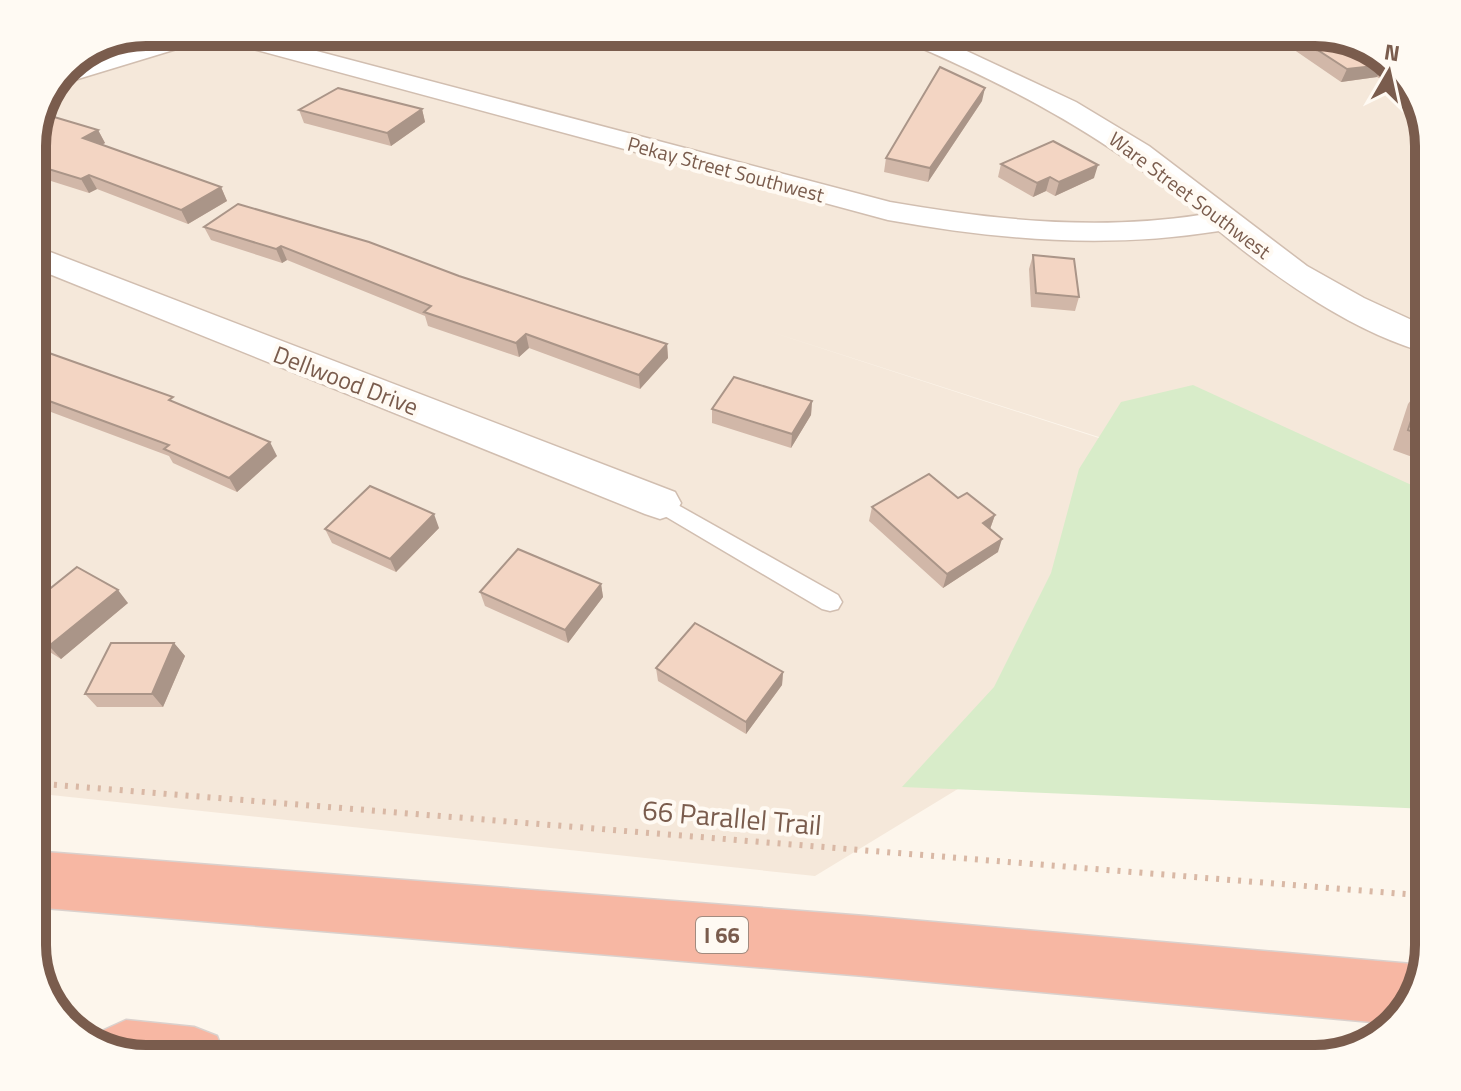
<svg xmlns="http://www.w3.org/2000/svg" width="1461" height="1091" font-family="'Titillium Web',sans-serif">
  <rect width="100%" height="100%" fill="#fdf6ec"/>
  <path fill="#f5e8da" d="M 146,32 L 1316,32 L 1417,95 L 1429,145 L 1429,543 L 734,320 L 1383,530 L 815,876 L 32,793 L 32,138 L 70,61 Z"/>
  <path fill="#d8ecc9" d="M 1193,385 L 1429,493 L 1429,809 L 902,787 L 994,687 L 1051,573 L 1079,469 L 1121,402 Z"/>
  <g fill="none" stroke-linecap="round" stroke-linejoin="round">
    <g stroke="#d1beb0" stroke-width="3">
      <path id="lane" d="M 660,495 L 838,595 L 842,602 L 838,609 L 830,611 L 822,609 L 653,509 L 649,503 L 653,497 Z"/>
    </g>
    <g stroke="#d1beb0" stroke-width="3">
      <path id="street" d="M 190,32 L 256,32 L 271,39 L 890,202 C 993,220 1096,231 1200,215 C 1104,135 1011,86 896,37 L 893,32 L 926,32 L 1076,102 L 1149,146 L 1307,266 L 1364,298 L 1429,328 L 1429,353 C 1357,335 1276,278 1219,231 C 1107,249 999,240 888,220 L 253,49 L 226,34 L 58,85 L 67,68 Z
        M 32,245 L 675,492 L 681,503 L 675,514 L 660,519 L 645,514 L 32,267 Z"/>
    </g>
    <g stroke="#dad1cd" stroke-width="3">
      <path id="highway" d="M 32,851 L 865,916 L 1412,964 L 1421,968 L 1405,1015 L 1394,1024 L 865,976 L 32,907 Z
        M 126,1020 L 194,1027 L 217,1036 L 226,1059 L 145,1059 L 98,1043 L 104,1030 Z"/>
    </g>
    <path stroke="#d9b8a5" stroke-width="6" stroke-dasharray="3 8" stroke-linecap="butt" d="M 32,783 L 1429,896"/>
    <use href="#lane" fill="#fff" fill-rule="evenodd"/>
    <use href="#street" fill="#fff" fill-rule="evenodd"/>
    <use href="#highway" fill="#f7b7a3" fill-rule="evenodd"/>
  </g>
  <path fill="#d1b7a8" d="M 1272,32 L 1316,32 L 1385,56 L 1417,95 L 1418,101 L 1377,77 L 1341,82 L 1271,34 Z
    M 982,101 L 928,182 L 884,172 L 886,158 Z
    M 422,109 L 425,122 L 391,146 L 304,123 L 299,110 Z
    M 98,130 L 105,143 L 102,145 L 221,187 L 227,201 L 188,224 L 97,189 L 89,193 L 32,175 L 32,138 Z
    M 1001,164 L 1094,178 L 1055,196 L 1046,191 L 1033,197 L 998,177 Z
    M 204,227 L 459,276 L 667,344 L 668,358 L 640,389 L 529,348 L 519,357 L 428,326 L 425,316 L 287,260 L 282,263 L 211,240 Z
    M 1033,255 L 1079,297 L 1075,311 L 1031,307 L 1029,269 Z
    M 32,343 L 43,351 L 176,403 L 277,456 L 237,492 L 173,463 L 169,456 L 51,412 L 48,408 L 32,401 Z
    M 1423,384 L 1429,386 L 1429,463 L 1393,450 L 1408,404 Z
    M 812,401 L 811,415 L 791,448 L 712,423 L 712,409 Z
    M 958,498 L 995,515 L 990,529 L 998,552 L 943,588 L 869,521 L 872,507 Z
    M 439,528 L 396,572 L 332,543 L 325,529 Z
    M 601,584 L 603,597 L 568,643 L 485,606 L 480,592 Z
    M 32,591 L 47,591 L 128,603 L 61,659 L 32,641 Z
    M 174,643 L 185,656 L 163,707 L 97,707 L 85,694 Z
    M 656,668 L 783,672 L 782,685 L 746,734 L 658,681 Z"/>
  <path fill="#aa9588" d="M 1383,65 L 1377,77 L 1341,82 L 1347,69 Z
    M 985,88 L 982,101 L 928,182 L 930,168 Z
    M 422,109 L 425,122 L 391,146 L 387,133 Z
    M 98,130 L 105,143 L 90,151 L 83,138 Z
    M 1098,165 L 1094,178 L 1055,196 L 1059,182 Z
    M 89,175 L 97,189 L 89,193 L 81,179 Z
    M 1050,177 L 1046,191 L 1033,197 L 1037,183 Z
    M 221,187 L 227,201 L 188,224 L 181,210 Z
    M 281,246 L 287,260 L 282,263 L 276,249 Z
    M 526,334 L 529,348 L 519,357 L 516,343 Z
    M 667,344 L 668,358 L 640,389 L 639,375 Z
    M 812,401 L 811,415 L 791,448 L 792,434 Z
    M 270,442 L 277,456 L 237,492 L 229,478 Z
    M 434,514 L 439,528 L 396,572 L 390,559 Z
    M 995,515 L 990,529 L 983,523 Z
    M 1002,539 L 998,552 L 943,588 L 947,574 Z
    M 601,584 L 603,597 L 568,643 L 565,630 Z
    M 118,590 L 128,603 L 61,659 L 49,646 Z
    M 174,643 L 185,656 L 163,707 L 152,694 Z
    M 783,672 L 782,685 L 746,734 L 746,722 Z"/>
  <path fill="#f3d5c3" stroke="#aa9588" stroke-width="2" d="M 1290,32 L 1316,32 L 1385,56 L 1400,74 L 1383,65 L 1347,69 Z
    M 940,67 L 985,88 L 930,168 L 886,158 Z
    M 338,88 L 422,109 L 387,133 L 299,110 Z
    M 44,114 L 98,130 L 83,138 L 221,187 L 181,210 L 89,175 L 81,179 L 32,164 L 32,138 Z
    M 1053,141 L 1098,165 L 1059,182 L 1050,177 L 1037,183 L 1001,164 Z
    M 238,204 L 369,242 L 459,276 L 667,344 L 639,375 L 526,334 L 516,343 L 424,312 L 431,306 L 281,246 L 276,249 L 204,227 Z
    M 1033,255 L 1074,259 L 1079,297 L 1036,293 Z
    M 32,343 L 39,346 L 35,348 L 173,397 L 169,400 L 270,442 L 229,478 L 164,449 L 169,445 L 41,398 L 43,396 L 32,392 Z
    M 734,377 L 812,401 L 792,434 L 712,409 Z
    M 1423,384 L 1429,386 L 1429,437 L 1408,430 Z
    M 929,474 L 958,498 L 967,493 L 995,515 L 983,523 L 1002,539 L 947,574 L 872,507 Z
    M 370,486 L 434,514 L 390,559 L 325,529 Z
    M 518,549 L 601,584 L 565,630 L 480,592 Z
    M 77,567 L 118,590 L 49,646 L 32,636 L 32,591 L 39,586 L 47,591 Z
    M 695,623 L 783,672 L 746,722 L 656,668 Z
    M 111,643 L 174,643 L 152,694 L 85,694 Z"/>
  <g text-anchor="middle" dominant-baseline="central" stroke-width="8" stroke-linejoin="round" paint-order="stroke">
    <g font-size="20" fill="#7a5c4d" stroke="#fffaf3">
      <text transform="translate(726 169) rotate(15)">Pekay Street Southwest</text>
      <text transform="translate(1190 195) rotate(37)">Ware Street Southwest</text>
    </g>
    <rect fill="#fffaf3" stroke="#a28b7f" stroke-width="2" x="696" y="917" width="52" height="36" rx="6"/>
    <g font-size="22" font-weight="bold" fill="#7a5c4d">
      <text x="722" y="935">I 66</text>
    </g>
    <g font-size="24" fill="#7a5c4d" stroke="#fffaf3">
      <text transform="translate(346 380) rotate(21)">Dellwood Drive</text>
    </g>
    <g font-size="28" fill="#7a5c4d" stroke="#fffaf3">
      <text transform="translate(732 817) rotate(5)">66 Parallel Trail</text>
    </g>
  </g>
  <path d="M0 0H1461V1091H0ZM146 46H1315A100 100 0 0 1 1415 146V945A100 100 0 0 1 1315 1045H146A100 100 0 0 1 46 945V146A100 100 0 0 1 146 46Z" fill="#fffaf3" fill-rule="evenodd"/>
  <path fill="none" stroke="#7a5c4d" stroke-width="10" d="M146 46H1315A100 100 0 0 1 1415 146V945A100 100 0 0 1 1315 1045H146A100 100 0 0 1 46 945V146A100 100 0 0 1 146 46Z"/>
  <g transform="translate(1389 72) rotate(9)" stroke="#fffaf3" stroke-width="6" paint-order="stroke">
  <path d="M0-6L14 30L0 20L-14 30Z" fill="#7a5c4d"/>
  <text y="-12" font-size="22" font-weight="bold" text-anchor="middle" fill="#7a5c4d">N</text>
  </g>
</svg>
